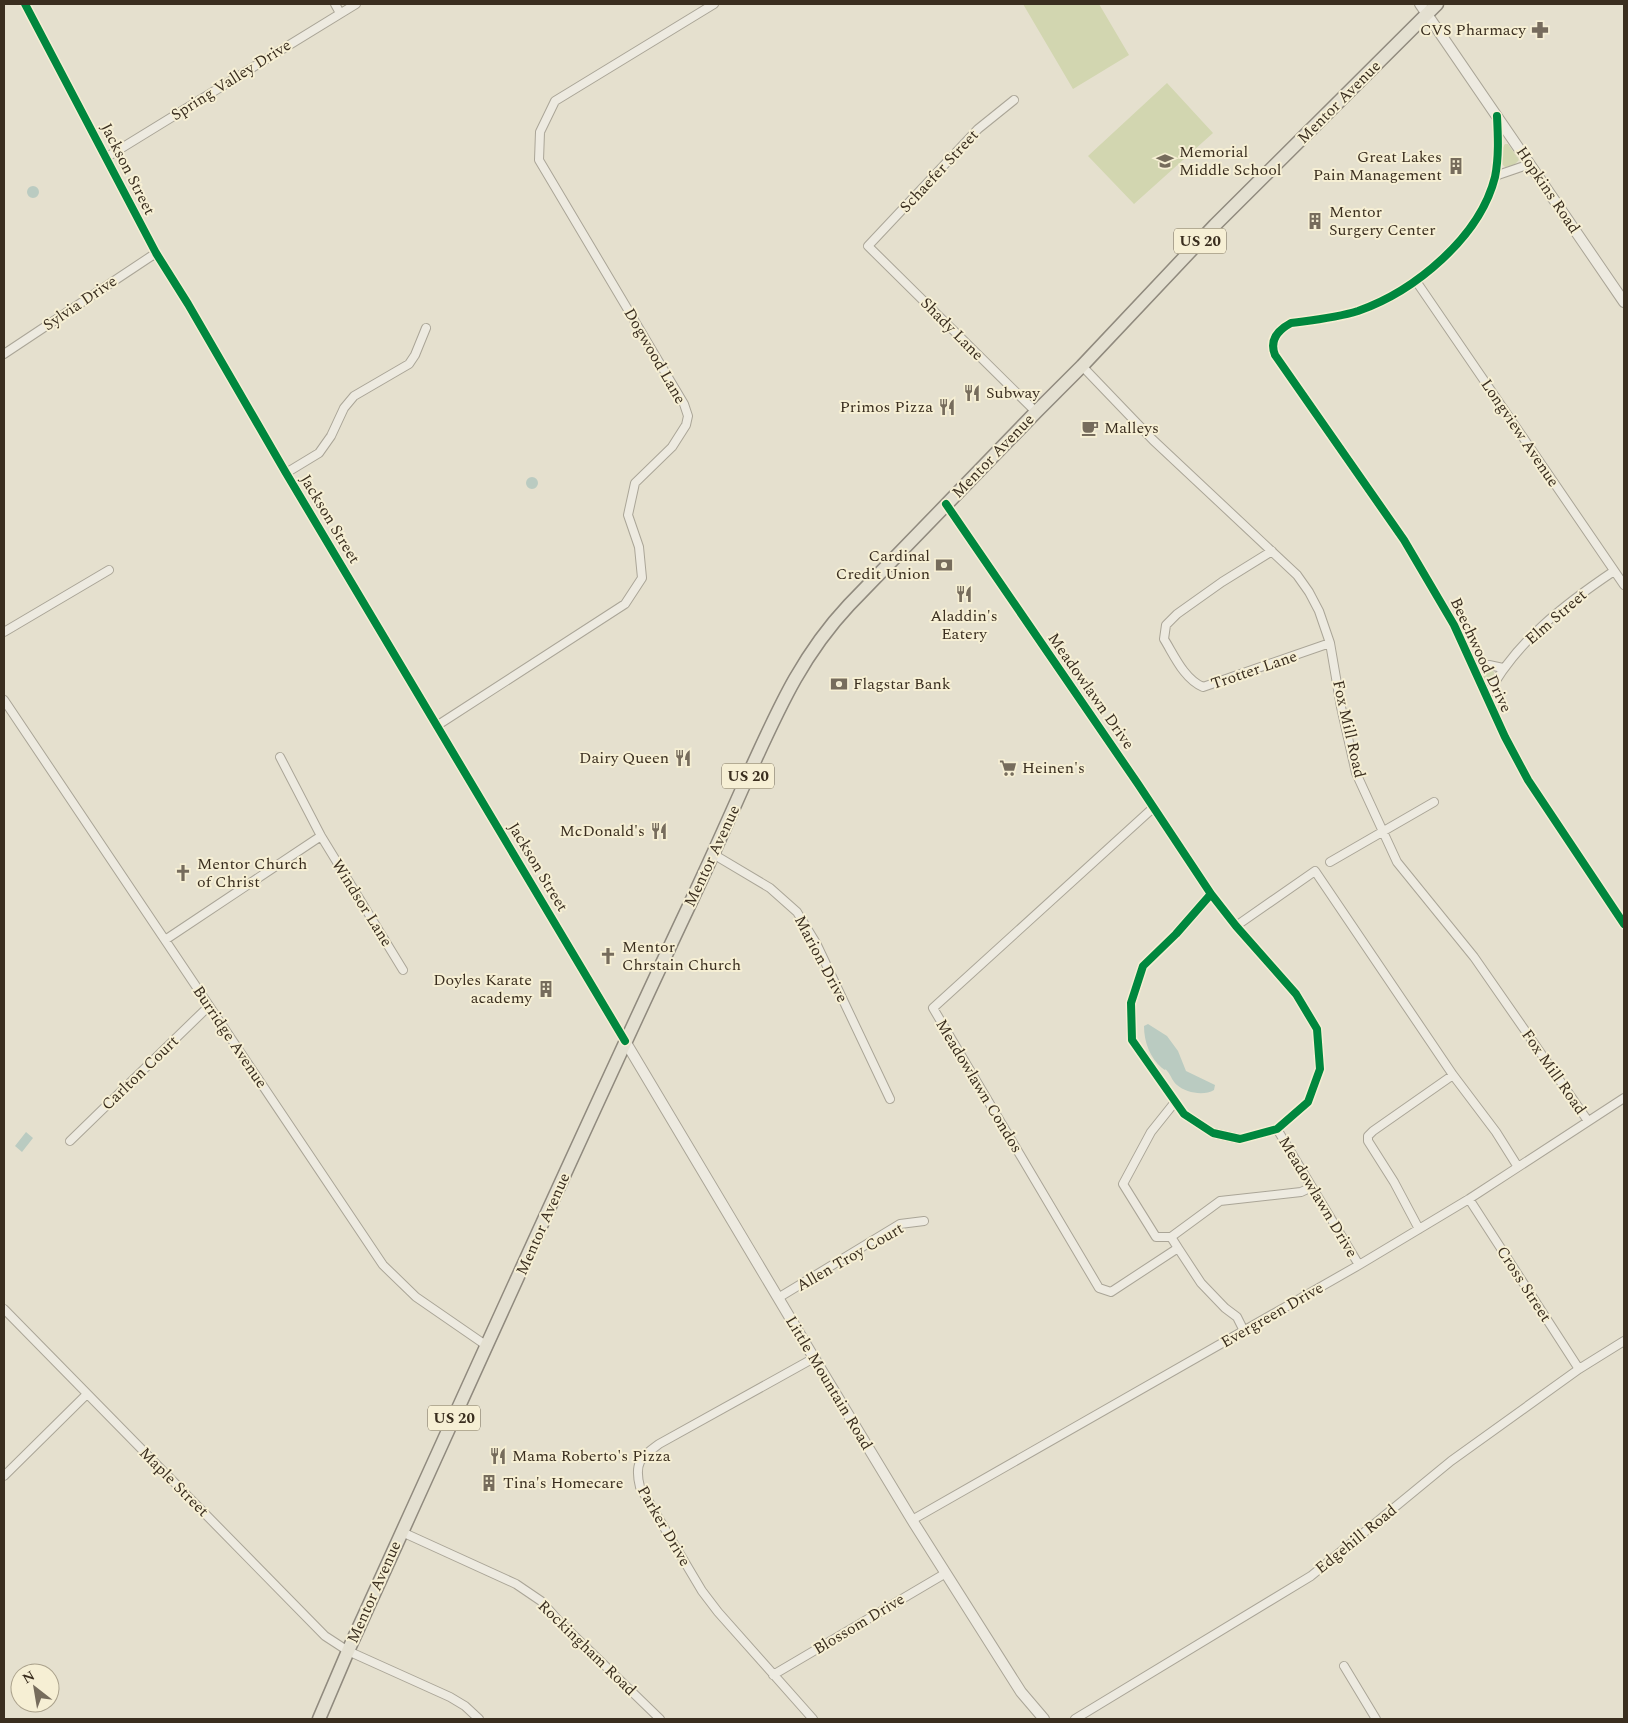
<svg xmlns="http://www.w3.org/2000/svg" width="1628" height="1723" font-family="Spectral,serif">
  <rect width="100%" height="100%" fill="#e5e0ce"/>
  <path fill="#d2d6b0" d="M 1023,4 L 1099,4 L 1129,55 L 1073,89 Z
    M 1167,83 L 1213,133 L 1134,204 L 1088,156 Z
    M 1505,144 L 1508,144 L 1519,160 L 1513,166 L 1505,167 L 1501,163 L 1502,149 Z
    M 1484,670 L 1491,670 L 1494,672 L 1493,678 L 1488,683 L 1485,682 L 1482,674 Z"/>
  <path fill="#bacbc1" d="M27 192a6 6 0 1 1 12 0a6 6 0 1 1-12 0Z
    M526 483a6 6 0 1 1 12 0a6 6 0 1 1-12 0Z
    M 1148,1024 L 1167,1036 L 1178,1051 L 1186,1071 L 1215,1085 L 1214,1090 C 1204,1096 1186,1093 1177,1085 C 1173,1082 1171,1076 1168,1072 C 1164,1067 1167,1072 1162,1068 C 1150,1058 1144,1042 1144,1026 Z
    M 26,1132 L 33,1138 L 22,1152 L 15,1146 Z"/>
  <g fill="none" stroke-linecap="round" stroke-linejoin="round">
    <g stroke="#aaa597" stroke-width="10">
      <path id="minor" d="M 25,4 L 156,253 L 188,304 L 286,473 L 625,1041
        M 335,4 L 340,13
        M 1014,100 L 978,129 L 868,246 L 1036,412
        M 1497,116 C 1498,136 1499,157 1495,177 C 1480,237 1415,291 1358,311 C 1336,318 1314,320 1291,323 C 1278,330 1269,340 1275,355 L 1404,540 L 1454,625 L 1505,737 L 1528,780 L 1624,924
        M 107,157 L 356,4
        M 1495,176 L 1530,164
        M 1416,281 L 1624,585
        M 4,354 L 156,253
        M 1082,366 L 1153,440 L 1297,575 L 1309,592 L 1319,611 L 1330,643 L 1341,707 L 1356,773 L 1397,862 L 1474,957 L 1588,1121
        M 286,473 L 319,453 L 331,436 L 344,408 L 354,396 L 409,364 L 415,355 L 426,328
        M 946,504 L 1138,784 L 1211,894 L 1236,926 L 1296,994 L 1317,1029 L 1320,1069 L 1308,1102 L 1277,1129 L 1240,1139 L 1213,1133 L 1184,1114 L 1132,1040 L 1131,1003 L 1143,966 L 1176,934 L 1211,894
        M 1272,551 L 1222,582 L 1177,614 L 1166,625 L 1164,639 C 1174,655 1184,679 1203,687 L 1330,643
        M 4,632 L 109,570
        M 1473,665 L 1489,665 L 1503,668
        M 1487,696 C 1515,642 1565,604 1614,571
        M 4,700 L 383,1265 L 416,1297 L 487,1346
        M 438,725 L 625,604 L 642,578 L 639,547 L 628,515 L 635,483 L 672,447 L 686,425 L 688,416 L 684,404 L 539,160 L 540,132 L 555,101 L 714,4
        M 280,757 L 321,836 L 403,970
        M 1153,808 L 933,1008 L 1099,1288 L 1111,1292 L 1178,1248 L 1171,1237 L 1220,1201 L 1301,1192 L 1312,1187
        M 713,854 L 770,888 L 797,912 L 816,943 L 890,1099
        M 1330,862 L 1434,802
        M 1236,926 L 1315,871 L 1453,1075 L 1496,1132 L 1518,1167
        M 165,940 L 321,836
        M 1277,1129 L 1359,1265
        M 70,1141 L 209,1006
        M 1469,1199 L 1579,1369
        M 1419,1229 L 1394,1182 L 1368,1141 L 1368,1136 L 1373,1131 L 1453,1075
        M 1171,1237 L 1156,1237 L 1123,1184 L 1151,1132 L 1175,1102
        M 1178,1248 L 1201,1283 L 1225,1308 L 1237,1317 L 1244,1331
        M 778,1298 L 900,1224 L 924,1221
        M 4,1309 L 325,1636 L 348,1651 L 450,1697 L 465,1706 L 479,1719
        M 4,1476 L 87,1394
        M 912,1520 L 1359,1265 L 1469,1199 L 1624,1098
        M 402,1532 L 516,1584 L 541,1601 L 558,1620 L 660,1719
        M 1344,1666 L 1376,1719
        M 773,1675 L 946,1573
        M 813,1719 L 718,1612 L 702,1591 L 640,1487 C 634,1463 640,1458 659,1444 L 814,1358
        M 1075,1719 L 1311,1576 L 1451,1461 L 1579,1369 L 1624,1341"/>
    </g>
    <g stroke="#aaa597" stroke-width="12">
      <path id="tertiary" d="M 1420,4 L 1624,302
        M 625,1041 L 814,1358 L 912,1520 L 1021,1692 L 1044,1719"/>
    </g>
    <g stroke="#908a7e" stroke-width="15">
      <path id="primary" d="M 319,1719 L 348,1651 C 461,1403 572,1154 688,908 C 710,862 730,816 751,769 C 779,708 802,655 849,605 L 1036,412 L 1082,366 L 1215,225 L 1437,4"/>
    </g>
    <use href="#minor" stroke="#edeae0" stroke-width="8"/>
    <use href="#tertiary" stroke="#edeae0" stroke-width="10"/>
    <use href="#primary" stroke="#e4e0d1" stroke-width="12"/>
    <g stroke="#f6efd4" stroke-width="11">
      <path id="cycleway" d="M 25,4 L 156,253 L 188,304 L 286,473 L 625,1041
        M 1497,116 C 1498,136 1499,157 1495,177 C 1480,237 1415,291 1358,311 C 1336,318 1314,320 1291,323 C 1278,330 1269,340 1275,355 L 1404,540 L 1454,625 L 1505,737 L 1528,780 L 1624,924
        M 946,504 L 1138,784 L 1211,894 L 1236,926 L 1296,994 L 1317,1029 L 1320,1069 L 1308,1102 L 1277,1129 L 1240,1139 L 1213,1133 L 1184,1114 L 1132,1040 L 1131,1003 L 1143,966 L 1176,934 L 1211,894"/>
    </g>
    <use href="#cycleway" stroke="#00873e" stroke-width="8"/>
  </g>
  <defs>
    <g id="pharmacy-bare" transform="scale(1.35)"><path d="M-2-6h4v4h4v4h-4v4h-4v-4h-4v-4h4Z" fill="#766c5c" stroke="#f6efd4" stroke-width="2.5" paint-order="stroke"/></g>
    <g id="school-bare" transform="scale(1.35)"><path d="M0-5L7-2L0 1L-7-2ZM-4 1L0 2.5L4 1V4Q0 6-4 4Z" fill="#766c5c" stroke="#f6efd4" stroke-width="2.5" paint-order="stroke"/></g>
    <g id="building-bare" transform="scale(1.35)"><path d="M-4-6H4V6H1V3H-1V6H-4ZM-2.5-4.3h1.7v1.8h-1.7ZM.8-4.3h1.7v1.8H.8ZM-2.5-1h1.7V.8h-1.7ZM.8-1h1.7V.8H.8Z" fill="#766c5c" stroke="#f6efd4" stroke-width="2.5" paint-order="stroke"/></g>
    <g id="restaurant-bare" transform="scale(1.35)"><path d="M-5-6h1v4h1v-4h1v4h1v-4h1v5L-1.5 .5V6h-2V.5L-5-1ZM5-6V6H3V1.5H1.5Q1.5-4 5-6Z" fill="#766c5c" stroke="#f6efd4" stroke-width="2.5" paint-order="stroke"/></g>
    <g id="cafe-bare" transform="scale(1.35)"><path d="M-5.5-4.5H6V0H3Q3 3.5 0 3.5H-2.5Q-5.5 3.5-5.5 0ZM3-3.2v2h1.7v-2ZM-6 4.5H4V6H-6Z" fill="#766c5c" stroke="#f6efd4" stroke-width="2.5" paint-order="stroke"/></g>
    <g id="bank-bare" transform="scale(1.35)"><path d="M-6-4H6V4H-6ZM0-2.3a2.3 2.3 0 1 0 0 4.6a2.3 2.3 0 1 0 0-4.6Z" fill="#766c5c" stroke="#f6efd4" stroke-width="2.5" paint-order="stroke"/></g>
    <g id="supermarket-bare" transform="scale(1.35)"><path d="M-6-5.5h2.5l.6 2H6L4.5 2H-2.5L-4.4-4H-6ZM-1.5 3.2a1.3 1.3 0 1 0 .1 0ZM3 3.2a1.3 1.3 0 1 0 .1 0Z" fill="#766c5c" stroke="#f6efd4" stroke-width="2.5" paint-order="stroke"/></g>
    <g id="church-bare" transform="scale(1.35)"><path d="M-1.2-6h2.4v3.5h3.3v2.4h-3.3V6h-2.4V-.1h-3.3v-2.4h3.3Z" fill="#766c5c" stroke="#f6efd4" stroke-width="2.5" paint-order="stroke"/></g>
  </defs>
  <g fill-rule="evenodd">
    <use href="#pharmacy-bare" x="1540" y="30"/>
    <use href="#school-bare" x="1165" y="161"/>
    <use href="#building-bare" x="1456" y="166"/>
    <use href="#building-bare" x="1315" y="221"/>
    <use href="#restaurant-bare" x="972" y="393"/>
    <use href="#restaurant-bare" x="947" y="407"/>
    <use href="#cafe-bare" x="1090" y="428"/>
    <use href="#bank-bare" x="944" y="565"/>
    <use href="#restaurant-bare" x="964" y="594"/>
    <use href="#bank-bare" x="839" y="684"/>
    <use href="#restaurant-bare" x="683" y="758"/>
    <use href="#supermarket-bare" x="1008" y="768"/>
    <use href="#restaurant-bare" x="659" y="831"/>
    <use href="#church-bare" x="183" y="873"/>
    <use href="#church-bare" x="608" y="956"/>
    <use href="#building-bare" x="546" y="989"/>
    <use href="#restaurant-bare" x="498" y="1456"/>
    <use href="#building-bare" x="489" y="1483"/>
  </g>
  <g text-anchor="middle" dominant-baseline="central" stroke-width="4" stroke-linejoin="round" paint-order="stroke">
    <g fill="#f6efd4" stroke="#726855" stroke-width="1">
      <rect x="1174" y="228.5" width="52" height="25" rx="4"/>
      <rect x="722" y="763.5" width="52" height="25" rx="4"/>
      <rect x="428" y="1405.5" width="52" height="25" rx="4"/>
    </g>
    <g font-size="15" font-weight="bold" fill="#3a2e1f">
      <text x="1200" y="241">US 20</text>
      <text x="748" y="776">US 20</text>
      <text x="454" y="1418">US 20</text>
    </g>
    <g font-size="16" fill="#3a2e1f" stroke="#f6efd4" text-anchor="start">
      <text x="1526" y="30" text-anchor="end">CVS Pharmacy</text>
      <text x="1179" y="152">Memorial<tspan x="1179" dy="18">Middle School</tspan></text>
      <text x="1442" y="157" text-anchor="end">Great Lakes<tspan x="1442" dy="18">Pain Management</tspan></text>
      <text x="1329" y="212">Mentor<tspan x="1329" dy="18">Surgery Center</tspan></text>
      <text x="986" y="393">Subway</text>
      <text x="933" y="407" text-anchor="end">Primos Pizza</text>
      <text x="1104" y="428">Malleys</text>
      <text x="930" y="556" text-anchor="end">Cardinal<tspan x="930" dy="18">Credit Union</tspan></text>
      <text x="964" y="616" text-anchor="middle">Aladdin's<tspan x="964" dy="18">Eatery</tspan></text>
      <text x="853" y="684">Flagstar Bank</text>
      <text x="669" y="758" text-anchor="end">Dairy Queen</text>
      <text x="1022" y="768">Heinen's</text>
      <text x="645" y="831" text-anchor="end">McDonald's</text>
      <text x="197" y="864">Mentor Church<tspan x="197" dy="18">of Christ</tspan></text>
      <text x="622" y="947">Mentor<tspan x="622" dy="18">Chrstain Church</tspan></text>
      <text x="532" y="980" text-anchor="end">Doyles Karate<tspan x="532" dy="18">academy</tspan></text>
      <text x="512" y="1456">Mama Roberto's Pizza</text>
      <text x="503" y="1483">Tina's Homecare</text>
    </g>
    <g font-size="16" fill="#3a2e1f" stroke="#f6efd4">
      <text transform="translate(231 80) rotate(-32)">Spring Valley Drive</text>
      <text transform="translate(1339 102) rotate(-45)">Mentor Avenue</text>
      <text transform="translate(128 169) rotate(63)">Jackson Street</text>
      <text transform="translate(939 171) rotate(-47)">Schaefer Street</text>
      <text transform="translate(1548 190) rotate(56)">Hopkins Road</text>
      <text transform="translate(80 303) rotate(-34)">Sylvia Drive</text>
      <text transform="translate(952 329) rotate(45)">Shady Lane</text>
      <text transform="translate(655 356) rotate(60)">Dogwood Lane</text>
      <text transform="translate(1520 433) rotate(56)">Longview Avenue</text>
      <text transform="translate(993 456) rotate(-46)">Mentor Avenue</text>
      <text transform="translate(330 519) rotate(59)">Jackson Street</text>
      <text transform="translate(1556 617) rotate(-41)">Elm Street</text>
      <text transform="translate(1481 655) rotate(65)">Beechwood Drive</text>
      <text transform="translate(1254 670) rotate(-19)">Trotter Lane</text>
      <text transform="translate(1091 691) rotate(55)">Meadowlawn Drive</text>
      <text transform="translate(1349 729) rotate(77)">Fox Mill Road</text>
      <text transform="translate(712 856) rotate(-65)">Mentor Avenue</text>
      <text transform="translate(538 867) rotate(59)">Jackson Street</text>
      <text transform="translate(362 903) rotate(58)">Windsor Lane</text>
      <text transform="translate(821 959) rotate(62)">Marion Drive</text>
      <text transform="translate(230 1037) rotate(56)">Burridge Avenue</text>
      <text transform="translate(1554 1072) rotate(55)">Fox Mill Road</text>
      <text transform="translate(140 1073) rotate(-44)">Carlton Court</text>
      <text transform="translate(979 1086) rotate(59)">Meadowlawn Condos</text>
      <text transform="translate(1318 1197) rotate(59)">Meadowlawn Drive</text>
      <text transform="translate(543 1224) rotate(-66)">Mentor Avenue</text>
      <text transform="translate(850 1257) rotate(-30)">Allen Troy Court</text>
      <text transform="translate(1524 1284) rotate(57)">Cross Street</text>
      <text transform="translate(1272 1315) rotate(-30)">Evergreen Drive</text>
      <text transform="translate(829 1383) rotate(59)">Little Mountain Road</text>
      <text transform="translate(174 1482) rotate(45)">Maple Street</text>
      <text transform="translate(664 1526) rotate(60)">Parker Drive</text>
      <text transform="translate(1356 1539) rotate(-39)">Edgehill Road</text>
      <text transform="translate(374 1592) rotate(-66)">Mentor Avenue</text>
      <text transform="translate(859 1624) rotate(-31)">Blossom Drive</text>
      <text transform="translate(587 1648) rotate(44)">Rockingham Road</text>
    </g>
  </g>
  <rect width="1628" height="1723" fill="none" stroke="#3a2e1f" stroke-width="10"/>
  <g transform="translate(35 1688) rotate(329)"><circle r="24" fill="#f6efd4" stroke="#aba28c"/>
  <path d="M0-4L9 19L0 12L-9 19Z" fill="#766c5c"/>
  <text y="-8" font-size="14" font-weight="bold" text-anchor="middle" fill="#3a2e1f">N</text>
  </g>
</svg>
